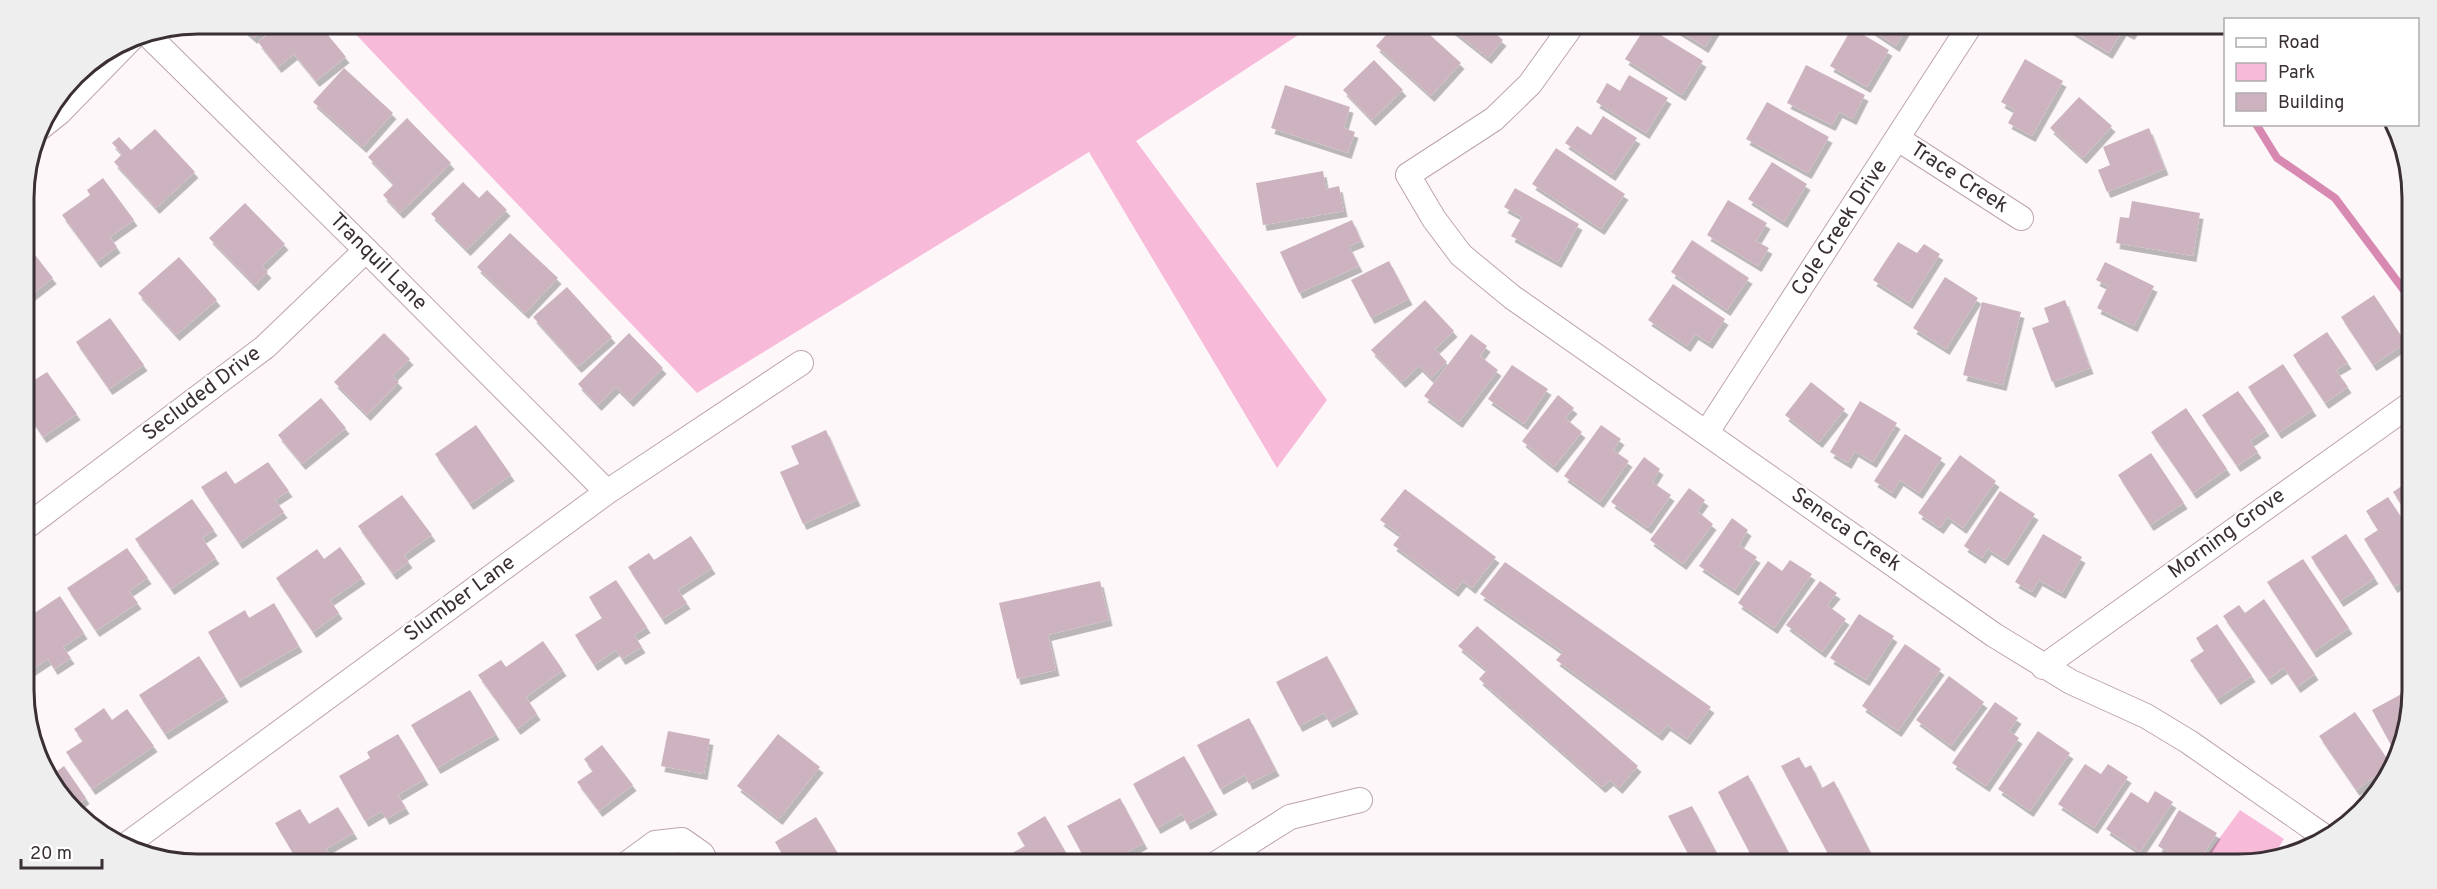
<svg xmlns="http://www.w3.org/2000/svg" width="2437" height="889" font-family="Overpass,sans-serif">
  <defs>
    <filter id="shadow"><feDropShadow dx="3.5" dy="6" stdDeviation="0" flood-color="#0004"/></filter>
  </defs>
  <rect width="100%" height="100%" fill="#fdf7fa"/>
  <path fill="#f8bad9" d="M 346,24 L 1315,24 L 1136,141 L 1327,400 L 1277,468 L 1089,152 L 697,393 Z
    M 2240,810 L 2284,839 L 2273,856 L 2250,865 L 2200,865 Z"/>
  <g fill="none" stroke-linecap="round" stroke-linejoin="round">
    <path stroke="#d789b2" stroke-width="8" d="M 2256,124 L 2277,158 L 2335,198 L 2412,301"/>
  </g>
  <path fill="#cdb3bf" filter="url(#shadow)" d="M 238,24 L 267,24 L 254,38 Z
    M 280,24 L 319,24 L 346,57 L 316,81 L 294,54 L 278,67 L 258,42 Z
    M 1396,24 L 1418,24 L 1461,63 L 1431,96 L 1376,46 Z
    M 1445,24 L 1497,24 L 1492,31 L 1503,40 L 1488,58 Z
    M 1668,24 L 1719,24 L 1705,47 Z
    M 1863,24 L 1905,24 L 1908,26 L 1896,46 Z
    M 2061,24 L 2138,24 L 2131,34 L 2123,30 L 2109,53 Z
    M 1646,26 L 1703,61 L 1682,95 L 1625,59 Z
    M 1852,28 L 1889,50 L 1867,87 L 1830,66 Z
    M 2025,59 L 2063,81 L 2032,136 L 2008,123 L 2015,110 L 2001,102 Z
    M 1374,60 L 1403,90 L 1372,120 L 1343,90 Z
    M 1806,65 L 1865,95 L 1853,119 L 1839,112 L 1832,125 L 1787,103 Z
    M 344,68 L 393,113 L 363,147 L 313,102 Z
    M 1629,75 L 1668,98 L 1646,133 L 1596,102 L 1607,83 L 1620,91 Z
    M 1285,85 L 1350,107 L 1344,128 L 1355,132 L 1348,153 L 1271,128 Z
    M 2079,97 L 2112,126 L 2083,158 L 2050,128 Z
    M 1767,102 L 1829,137 L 1808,173 L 1746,139 Z
    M 1603,116 L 1637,138 L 1612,175 L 1565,143 L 1577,126 L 1591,135 Z
    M 407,118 L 451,163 L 400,213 L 383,195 L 394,184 L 368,157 Z
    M 2149,128 L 2165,169 L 2107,192 L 2098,170 L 2110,165 L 2103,147 Z
    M 155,129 L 195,172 L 156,208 L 114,162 L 122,154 L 112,143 L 119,137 L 131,150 Z
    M 1556,148 L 1625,194 L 1601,229 L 1532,184 Z
    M 1772,162 L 1807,184 L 1784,222 L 1748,199 Z
    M 1323,171 L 1326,189 L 1339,186 L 1344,211 L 1263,225 L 1256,183 Z
    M 103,178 L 134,220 L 110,237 L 117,247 L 97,262 L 62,215 L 90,195 L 87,190 Z
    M 463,182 L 479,198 L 487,190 L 507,210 L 467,250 L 431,214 Z
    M 1515,188 L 1579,224 L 1558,262 L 1511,236 L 1522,217 L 1504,207 Z
    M 1728,200 L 1767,223 L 1756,241 L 1769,248 L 1758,266 L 1707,235 Z
    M 2132,201 L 2200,213 L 2193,256 L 2116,243 L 2120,217 L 2129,218 Z
    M 245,203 L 285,244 L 262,266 L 268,272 L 255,285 L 209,238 Z
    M 1352,220 L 1361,241 L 1349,246 L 1359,266 L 1299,293 L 1280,252 Z
    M 510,233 L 558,278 L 525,313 L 477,267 Z
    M 1692,240 L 1749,278 L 1727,310 L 1671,272 Z
    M 25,242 L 53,278 L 25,300 Z
    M 1898,242 L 1917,253 L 1924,244 L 1940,254 L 1909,303 L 1873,280 Z
    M 179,257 L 217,300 L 176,335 L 138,293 Z
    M 1389,261 L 1409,299 L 1371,318 L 1351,280 Z
    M 2105,262 L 2154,286 L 2134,326 L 2097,308 L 2108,286 L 2096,280 Z
    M 1945,277 L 1978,298 L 1946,349 L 1913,328 Z
    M 1673,284 L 1725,319 L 1709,343 L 1695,334 L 1687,346 L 1648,320 Z
    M 567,287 L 612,337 L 578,367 L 533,317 Z
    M 2374,295 L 2406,343 L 2373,365 L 2341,317 Z
    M 1425,300 L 1454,331 L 1435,349 L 1447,362 L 1431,378 L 1419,366 L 1402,382 L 1371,350 Z
    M 2065,300 L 2090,368 L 2052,382 L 2032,328 L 2049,322 L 2044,308 Z
    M 1982,302 L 2021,312 L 2003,385 L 1963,375 Z
    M 110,318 L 144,365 L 109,389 L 76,342 Z
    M 2327,332 L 2348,363 L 2336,370 L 2348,387 L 2325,403 L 2293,355 Z
    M 384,333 L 410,359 L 393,376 L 399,382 L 367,415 L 334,382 Z
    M 629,333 L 663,368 L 630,401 L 616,387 L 598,405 L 578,384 Z
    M 1471,334 L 1487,346 L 1480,356 L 1498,370 L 1459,422 L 1424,396 Z
    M 2283,364 L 2313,410 L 2278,433 L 2248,387 Z
    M 1512,365 L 1548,389 L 1524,424 L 1488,399 Z
    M 47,372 L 77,414 L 43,437 L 26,412 L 25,386 Z
    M 1811,382 L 1845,409 L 1819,442 L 1785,415 Z
    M 2238,391 L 2266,430 L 2250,441 L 2258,452 L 2237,466 L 2202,415 Z
    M 1558,395 L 1574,408 L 1565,418 L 1582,432 L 1554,467 L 1522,441 Z
    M 321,398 L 346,428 L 302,464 L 278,435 Z
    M 1860,401 L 1897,423 L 1873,462 L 1855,451 L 1848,463 L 1830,452 Z
    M 2186,408 L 2227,469 L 2193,493 L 2151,432 Z
    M 476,425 L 511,475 L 470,504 L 435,454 Z
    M 1601,425 L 1621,439 L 1613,450 L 1629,461 L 1600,502 L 1564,476 Z
    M 826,430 L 857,500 L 803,524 L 780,472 L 799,464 L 791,446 Z
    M 1905,434 L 1942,458 L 1919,493 L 1900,480 L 1892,493 L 1874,481 Z
    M 2151,453 L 2184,503 L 2150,525 L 2118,475 Z
    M 1960,455 L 1996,481 L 1963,528 L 1948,517 L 1940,528 L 1918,513 Z
    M 1644,457 L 1660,469 L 1652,482 L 1671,495 L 1648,528 L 1611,502 Z
    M 268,462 L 289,491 L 275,500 L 284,512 L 239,543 L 201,487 L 226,471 L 235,484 Z
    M 2412,479 L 2412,520 L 2393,492 Z
    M 1689,488 L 1705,500 L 1697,511 L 1713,524 L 1683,564 L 1650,540 Z
    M 1405,489 L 1496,557 L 1472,588 L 1463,581 L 1455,591 L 1393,545 L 1401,535 L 1380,520 Z
    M 2000,491 L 2035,514 L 2005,560 L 1988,549 L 1982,558 L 1964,546 Z
    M 402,495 L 432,535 L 404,555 L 409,562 L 393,574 L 358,526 Z
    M 2388,497 L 2413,535 L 2413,575 L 2394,587 L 2364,539 L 2378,530 L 2366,511 Z
    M 192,499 L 214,530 L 202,538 L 216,558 L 171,589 L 135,539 Z
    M 1732,518 L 1748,530 L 1739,545 L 1757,557 L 1735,590 L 1699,566 Z
    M 2043,534 L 2082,557 L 2062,593 L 2039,580 L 2032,592 L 2015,582 Z
    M 2346,534 L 2375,578 L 2340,601 L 2311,557 Z
    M 691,536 L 712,568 L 678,590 L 687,603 L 662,619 L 628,567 L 649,553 L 654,560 Z
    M 340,547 L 362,578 L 330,600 L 339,613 L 313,632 L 276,578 L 317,549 L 324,559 Z
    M 127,548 L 148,578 L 129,591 L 138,603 L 96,631 L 67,588 Z
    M 2303,559 L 2349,628 L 2313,652 L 2267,582 Z
    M 1790,560 L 1812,574 L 1774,628 L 1738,603 L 1768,561 L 1782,571 Z
    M 1505,562 L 1711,707 L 1687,739 L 1667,725 L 1659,735 L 1556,660 L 1563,652 L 1480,594 Z
    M 616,580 L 647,627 L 634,635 L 642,647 L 622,659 L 616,650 L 594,665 L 575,635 L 602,618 L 589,597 Z
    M 1100,581 L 1109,620 L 1048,635 L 1056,670 L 1017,679 L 999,603 Z
    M 1820,581 L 1837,593 L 1827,605 L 1846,619 L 1822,652 L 1786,625 Z
    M 60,596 L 84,633 L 63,647 L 71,658 L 54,669 L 48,659 L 27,673 L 27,618 Z
    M 2264,599 L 2315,674 L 2297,687 L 2284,668 L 2268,679 L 2223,616 L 2239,605 L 2245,613 Z
    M 274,603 L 299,646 L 237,682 L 208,632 L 245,610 L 249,618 Z
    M 1859,614 L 1894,636 L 1866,680 L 1830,658 Z
    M 2217,624 L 2252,676 L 2217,699 L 2190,660 L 2204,651 L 2196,638 Z
    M 1477,626 L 1638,766 L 1619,788 L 1610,780 L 1602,787 L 1479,679 L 1487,670 L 1458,646 Z
    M 543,641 L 563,670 L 526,697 L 537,714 L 517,729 L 478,675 L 501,660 L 506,667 Z
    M 1905,644 L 1941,669 L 1898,731 L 1862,706 Z
    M 199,656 L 225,696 L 165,734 L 139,695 Z
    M 1327,656 L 1355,708 L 1329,722 L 1324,713 L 1299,726 L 1276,682 Z
    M 1949,676 L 1984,702 L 1951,746 L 1916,720 Z
    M 470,690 L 496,734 L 437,768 L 411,725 Z
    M 2407,691 L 2411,700 L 2404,746 L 2398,758 L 2372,710 Z
    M 1995,702 L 2018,718 L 2009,731 L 2019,738 L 1986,786 L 1952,763 Z
    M 104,708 L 112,720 L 127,709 L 154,746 L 92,789 L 66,752 L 83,741 L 74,729 Z
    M 2355,712 L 2393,767 L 2382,788 L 2374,777 L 2356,790 L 2319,736 Z
    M 1249,718 L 1276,770 L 1249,784 L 1245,775 L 1220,789 L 1197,745 Z
    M 668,731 L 710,739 L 704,774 L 661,766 Z
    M 2038,731 L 2070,753 L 2030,811 L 1998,789 Z
    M 398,734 L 425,779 L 398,795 L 406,808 L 386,819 L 382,811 L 365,821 L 339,776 L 370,758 L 367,752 Z
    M 778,734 L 820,767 L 779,819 L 737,786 Z
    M 602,745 L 633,785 L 599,811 L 577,782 L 593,771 L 584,759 Z
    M 1184,756 L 1214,809 L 1187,824 L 1182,814 L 1157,828 L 1133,784 Z
    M 1799,757 L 1805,768 L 1811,765 L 1822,788 L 1834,781 L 1877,865 L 1834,865 L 1781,766 Z
    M 2085,764 L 2101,774 L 2108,764 L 2128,777 L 2094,828 L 2058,804 Z
    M 64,766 L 86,798 L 72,809 L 67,805 L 52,775 Z
    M 1748,775 L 1795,865 L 1756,865 L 1718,792 Z
    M 2155,791 L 2173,802 L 2140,852 L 2106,829 L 2131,792 L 2148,803 Z
    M 1120,798 L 1144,843 L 1104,865 L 1088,865 L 1067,826 Z
    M 1692,806 L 1723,865 L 1694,865 L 1668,816 Z
    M 338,807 L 354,833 L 326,849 L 334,863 L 330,865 L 300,865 L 275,823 L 300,809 L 309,824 Z
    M 2179,810 L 2217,833 L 2197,865 L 2188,865 L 2158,846 Z
    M 1045,816 L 1073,865 L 1007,865 L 1003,858 L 1025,846 L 1017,833 Z
    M 816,817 L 843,862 L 838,865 L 789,865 L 775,842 Z"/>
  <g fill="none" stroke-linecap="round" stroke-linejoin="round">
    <g stroke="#bda4b0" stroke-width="26">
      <path id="minor" d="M 1573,24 L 1530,84 L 1494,119 L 1408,175 L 1434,219 L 1461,255 L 1512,297 L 1994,635 L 2071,682 L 2146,716 L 2189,742 L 2325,837
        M 147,34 L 366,250 L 607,492
        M 40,128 L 60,112 L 133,37
        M 1898,139 L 2021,218
        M 1707,432 L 1971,24
        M 26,527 L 265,347 L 366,250
        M 2043,667 L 2412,403
        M 126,845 L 607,492 L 801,363
        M 625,865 L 655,843 L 682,840 L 702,854 L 708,865
        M 1214,865 L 1290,817 L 1360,800"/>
    </g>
    <use href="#minor" stroke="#fff" stroke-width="24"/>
  </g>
  <g text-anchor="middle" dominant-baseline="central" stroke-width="5" stroke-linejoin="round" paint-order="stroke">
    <g font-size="21" fill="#392f34" stroke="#fff">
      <text transform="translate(1959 178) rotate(33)">Trace Creek</text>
      <text transform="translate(1840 228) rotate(-57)">Cole Creek Drive</text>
      <text transform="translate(378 262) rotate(45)">Tranquil Lane</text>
      <text transform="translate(202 394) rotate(-37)">Secluded Drive</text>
      <text transform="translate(1846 530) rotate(35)">Seneca Creek</text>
      <text transform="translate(2227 534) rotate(-36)">Morning Grove</text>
      <text transform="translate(460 599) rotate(-36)">Slumber Lane</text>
    </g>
  </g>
  <path d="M0 0H2437V889H0ZM198 34H2238A164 164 0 0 1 2402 198V690A164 164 0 0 1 2238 854H198A164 164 0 0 1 34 690V198A164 164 0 0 1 198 34Z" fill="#efeeef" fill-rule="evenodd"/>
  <path fill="none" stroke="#392f34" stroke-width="3" d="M198 34H2238A164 164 0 0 1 2402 198V690A164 164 0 0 1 2238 854H198A164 164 0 0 1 34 690V198A164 164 0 0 1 198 34Z"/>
  <rect x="2224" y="18" width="195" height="108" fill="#ffffff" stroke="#b0acae" stroke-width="1.5"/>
  <rect x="2236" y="38" width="30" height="9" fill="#ffffff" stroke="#b0acae" stroke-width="1.5"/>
  <text x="2278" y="48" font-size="18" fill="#392f34">Road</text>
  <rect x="2236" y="63" width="30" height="18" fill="#f8bad9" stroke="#b0acae" stroke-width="1.5"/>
  <text x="2278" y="78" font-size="18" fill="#392f34">Park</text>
  <rect x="2236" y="93" width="30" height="18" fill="#cdb3bf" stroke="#b0acae" stroke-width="1.5"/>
  <text x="2278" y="108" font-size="18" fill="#392f34">Building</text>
  <path d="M21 859v9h81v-9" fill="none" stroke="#392f34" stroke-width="3"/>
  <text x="30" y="859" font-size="18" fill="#392f34" stroke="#ffffff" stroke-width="4.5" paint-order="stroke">20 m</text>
</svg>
